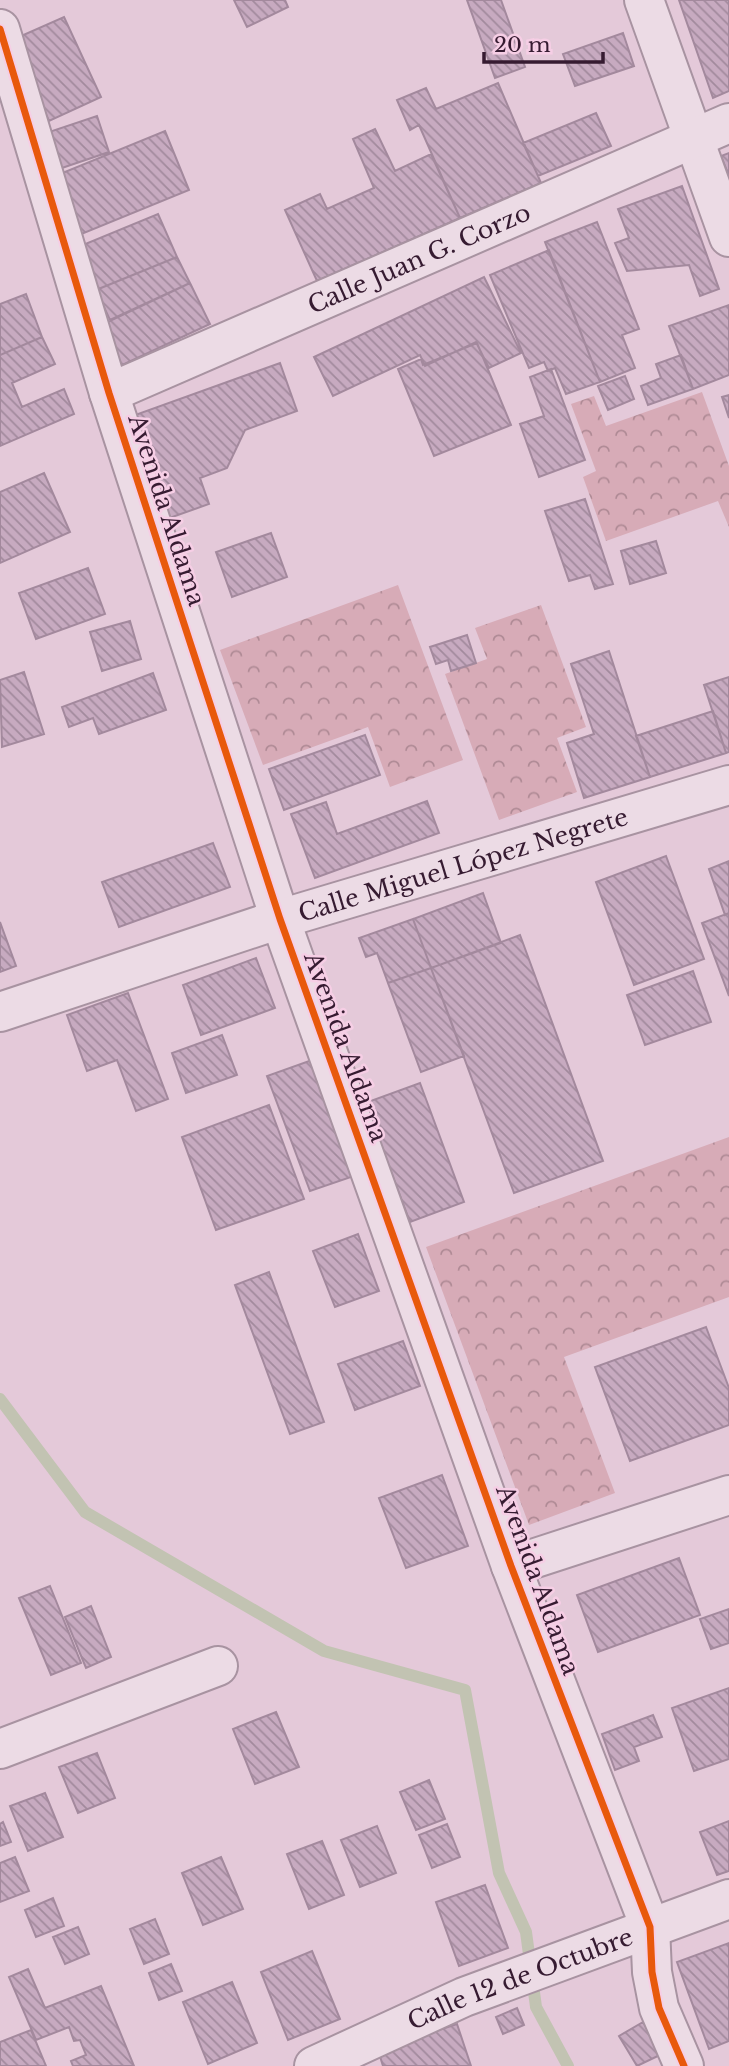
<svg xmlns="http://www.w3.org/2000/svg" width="729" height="2066" font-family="'Libre Baskerville',serif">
  <defs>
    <pattern id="forest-crowns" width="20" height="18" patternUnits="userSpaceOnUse" patternTransform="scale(1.75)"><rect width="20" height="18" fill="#d7abb7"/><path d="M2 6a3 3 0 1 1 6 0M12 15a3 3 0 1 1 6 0" fill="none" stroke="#af8a95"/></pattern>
    <pattern id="building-back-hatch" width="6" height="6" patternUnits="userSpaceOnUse" patternTransform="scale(1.75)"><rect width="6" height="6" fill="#c7aac0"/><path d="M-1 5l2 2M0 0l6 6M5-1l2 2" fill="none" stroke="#a28a9d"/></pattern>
  </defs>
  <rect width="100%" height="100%" fill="#e4c9d9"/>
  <path fill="url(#forest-crowns)" d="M 702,392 L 729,466 L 729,527 L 718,501 L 606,541 L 583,477 L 596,471 L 571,404 L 594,396 L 606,426 Z
    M 398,585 L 463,760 L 390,787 L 368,727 L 263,765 L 220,650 Z
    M 541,605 L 586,727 L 557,738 L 577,792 L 499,820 L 445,674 L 487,659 L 475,628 Z
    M 729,1137 L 729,1297 L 564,1357 L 615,1493 L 529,1525 L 426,1247 Z"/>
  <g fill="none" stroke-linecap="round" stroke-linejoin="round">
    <path stroke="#c2c3b2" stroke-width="12" d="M 0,1399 L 85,1512 L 324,1651 L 465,1690 L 499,1873 L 526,1932 L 536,2007 L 568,2066"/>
  </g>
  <path fill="url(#building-back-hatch)" stroke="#a3899d" stroke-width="2" d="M 234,0 L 285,0 L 288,7 L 247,27 Z
    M 467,0 L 501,0 L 525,67 L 495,78 Z
    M 679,0 L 729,0 L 729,91 L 713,98 Z
    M 64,17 L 101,97 L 49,121 L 12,40 Z
    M 623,33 L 634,66 L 575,86 L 563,54 Z
    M 498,83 L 541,183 L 460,218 L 419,125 L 410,130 L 397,100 L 426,88 L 436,109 Z
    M 596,113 L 611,146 L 538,176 L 523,143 Z
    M 97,116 L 109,152 L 59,169 L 46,133 Z
    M 375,129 L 395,171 L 431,154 L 460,218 L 317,281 L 285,210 L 320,194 L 327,209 L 374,188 L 353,139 Z
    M 165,131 L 189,190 L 79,235 L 55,176 Z
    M 729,153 L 729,176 L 721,156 Z
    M 682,186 L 719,289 L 700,296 L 689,265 L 627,271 L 615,243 L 629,238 L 618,209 Z
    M 158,214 L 177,257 L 96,290 L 78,247 Z
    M 597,222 L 639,329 L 622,335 L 635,368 L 600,382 L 545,242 Z
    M 549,250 L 600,382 L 566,394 L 555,368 L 548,371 L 544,362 L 529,368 L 490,275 Z
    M 177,257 L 190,283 L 110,320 L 96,290 Z
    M 484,277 L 521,353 L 489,368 L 476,342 L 425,366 L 420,355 L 333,396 L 314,357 Z
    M 190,283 L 210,324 L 118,367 L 99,326 Z
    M 26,294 L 42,337 L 0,355 L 0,304 Z
    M 729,305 L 729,375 L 693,389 L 669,326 Z
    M 42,337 L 55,364 L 12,383 L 22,407 L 64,389 L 74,414 L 0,446 L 0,355 Z
    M 477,343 L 511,425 L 434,456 L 398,369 L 421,359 L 423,365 Z
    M 681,355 L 693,389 L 648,405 L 641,386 L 661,378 L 656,364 Z
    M 280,363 L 297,411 L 245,430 L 227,468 L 200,478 L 209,504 L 161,521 L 124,419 Z
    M 551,369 L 585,460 L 539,477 L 520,424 L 544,416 L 530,377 Z
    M 625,376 L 634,399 L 608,410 L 598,386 Z
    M 729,395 L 729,418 L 722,397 Z
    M 44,473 L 70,532 L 0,563 L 0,492 Z
    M 585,499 L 613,584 L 595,589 L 590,575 L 569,581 L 545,511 Z
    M 271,533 L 287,577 L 232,597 L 216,552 Z
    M 656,541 L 666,573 L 630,584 L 621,551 Z
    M 88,568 L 105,614 L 36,639 L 19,593 Z
    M 130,621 L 141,659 L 102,671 L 90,632 Z
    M 467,635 L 476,663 L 451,671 L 448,660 L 436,664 L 430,647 Z
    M 609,651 L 650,777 L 584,798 L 567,743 L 594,734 L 571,664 Z
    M 24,672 L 44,734 L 2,747 L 0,680 Z
    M 153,673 L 166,710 L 99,734 L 93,718 L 69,727 L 62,707 Z
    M 729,677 L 729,752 L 726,753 L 704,685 Z
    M 713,711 L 726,753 L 650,777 L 636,736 Z
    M 365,735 L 380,775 L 284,810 L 269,769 Z
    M 427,801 L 439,833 L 315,878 L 291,814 L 326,802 L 337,834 Z
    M 213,843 L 230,887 L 119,927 L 102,882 Z
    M 666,856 L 704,959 L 634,985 L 596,882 Z
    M 729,861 L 729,913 L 725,915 L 709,869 Z
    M 483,893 L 501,943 L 431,968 L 413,919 Z
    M 729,913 L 729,996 L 702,923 Z
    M 413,919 L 431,968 L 388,983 L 377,953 L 366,957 L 359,938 Z
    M 0,922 L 16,966 L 0,972 Z
    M 520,935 L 603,1161 L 514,1193 L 431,968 Z
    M 256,958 L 275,1008 L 201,1035 L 183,985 Z
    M 431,968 L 464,1056 L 421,1072 L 388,983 Z
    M 693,971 L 711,1022 L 645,1045 L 627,995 Z
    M 128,993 L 168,1099 L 136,1111 L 117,1060 L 87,1071 L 67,1015 Z
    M 222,1035 L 237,1075 L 186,1093 L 172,1053 Z
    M 312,1060 L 354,1176 L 310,1191 L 267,1076 Z
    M 420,1083 L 464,1202 L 410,1222 L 365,1103 Z
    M 269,1105 L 304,1199 L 216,1230 L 182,1137 Z
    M 358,1234 L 379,1291 L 335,1307 L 313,1251 Z
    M 269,1272 L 324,1422 L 290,1434 L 235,1285 Z
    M 706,1327 L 729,1388 L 729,1425 L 630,1461 L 595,1367 Z
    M 403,1341 L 420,1386 L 355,1410 L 338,1364 Z
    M 442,1475 L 468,1546 L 406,1568 L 379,1498 Z
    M 679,1558 L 700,1615 L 598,1652 L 577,1595 Z
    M 50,1586 L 81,1663 L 51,1675 L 19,1598 Z
    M 91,1606 L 111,1657 L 86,1668 L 65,1617 Z
    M 729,1609 L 729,1643 L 711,1649 L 700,1619 Z
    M 729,1688 L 729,1759 L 694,1771 L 672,1708 Z
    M 276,1712 L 299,1767 L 255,1784 L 233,1729 Z
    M 653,1715 L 662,1737 L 634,1747 L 639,1761 L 615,1770 L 602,1734 Z
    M 97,1753 L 115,1798 L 78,1813 L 59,1767 Z
    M 429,1780 L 445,1819 L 416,1830 L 400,1792 Z
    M 45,1793 L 63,1837 L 28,1851 L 10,1806 Z
    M 729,1821 L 729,1871 L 717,1875 L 700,1832 Z
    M 3,1822 L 11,1842 L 0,1846 L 0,1824 Z
    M 447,1824 L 460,1857 L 432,1868 L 419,1835 Z
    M 377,1826 L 396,1873 L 360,1887 L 341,1840 Z
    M 322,1841 L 344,1895 L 309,1909 L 287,1854 Z
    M 15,1857 L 29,1891 L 0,1902 L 0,1863 Z
    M 221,1857 L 243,1909 L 203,1925 L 182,1873 Z
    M 485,1885 L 508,1948 L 459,1966 L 436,1902 Z
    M 53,1898 L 64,1926 L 36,1937 L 25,1910 Z
    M 155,1919 L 169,1954 L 144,1964 L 130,1929 Z
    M 78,1927 L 89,1954 L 65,1964 L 53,1937 Z
    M 729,1943 L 729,2041 L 709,2049 L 677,1962 Z
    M 312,1951 L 340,2019 L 288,2040 L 261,1972 Z
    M 171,1964 L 182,1991 L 159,2000 L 149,1973 Z
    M 28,1969 L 45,2008 L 101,1986 L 134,2066 L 73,2066 L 71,2061 L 86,2055 L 80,2040 L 74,2041 L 69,2027 L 36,2040 L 9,1977 Z
    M 232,1982 L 257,2043 L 208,2064 L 183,2002 Z
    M 517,2008 L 524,2025 L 503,2034 L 496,2017 Z
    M 643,2022 L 662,2054 L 637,2066 L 619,2036 Z
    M 457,2024 L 471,2066 L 383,2066 L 378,2050 Z
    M 31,2030 L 46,2066 L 0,2066 L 0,2042 Z"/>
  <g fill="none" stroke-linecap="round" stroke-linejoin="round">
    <g stroke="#a893a1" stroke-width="42">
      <g id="minor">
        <path d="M 644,0 L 729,237"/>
        <path d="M 0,29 L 109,393 L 280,919 L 511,1566 L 650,1927 L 652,1972 L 659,2008 L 684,2066"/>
        <path id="s1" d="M 109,393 L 729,123"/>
        <path id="s2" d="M 0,1012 L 280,919 L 729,785"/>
        <path d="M 511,1566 L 729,1495"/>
        <path d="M 0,1749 L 218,1666"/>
        <path id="s3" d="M 314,2066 L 464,1997 L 729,1899"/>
      </g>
    </g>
    <use href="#minor" stroke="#ecdbe5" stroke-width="38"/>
    <g stroke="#f6cee5" stroke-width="11">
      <path id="cycleway" d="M 0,29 L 109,393 L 280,919 L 511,1566 L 650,1927 L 652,1972 L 659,2008 L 684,2066"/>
    </g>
    <use href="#cycleway" stroke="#e8590c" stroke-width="7"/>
  </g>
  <g text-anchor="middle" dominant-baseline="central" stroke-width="5" stroke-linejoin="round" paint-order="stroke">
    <g font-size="24" fill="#361b31" stroke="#f6cee5">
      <text stroke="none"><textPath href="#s1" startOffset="338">Calle Juan G. Corzo</textPath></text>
      <text transform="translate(167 510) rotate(72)">Avenida Aldama</text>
      <text stroke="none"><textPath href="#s2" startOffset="486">Calle Miguel López Negrete</textPath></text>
      <text transform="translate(346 1047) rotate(70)">Avenida Aldama</text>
      <text transform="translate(538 1580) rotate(70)">Avenida Aldama</text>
      <text stroke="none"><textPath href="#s3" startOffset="224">Calle 12 de Octubre</textPath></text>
    </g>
  </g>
  <path d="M484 52v10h119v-10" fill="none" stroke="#361b31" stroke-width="3.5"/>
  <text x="494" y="52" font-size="21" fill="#361b31" stroke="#f6cee5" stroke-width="5" paint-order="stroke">20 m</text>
</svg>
